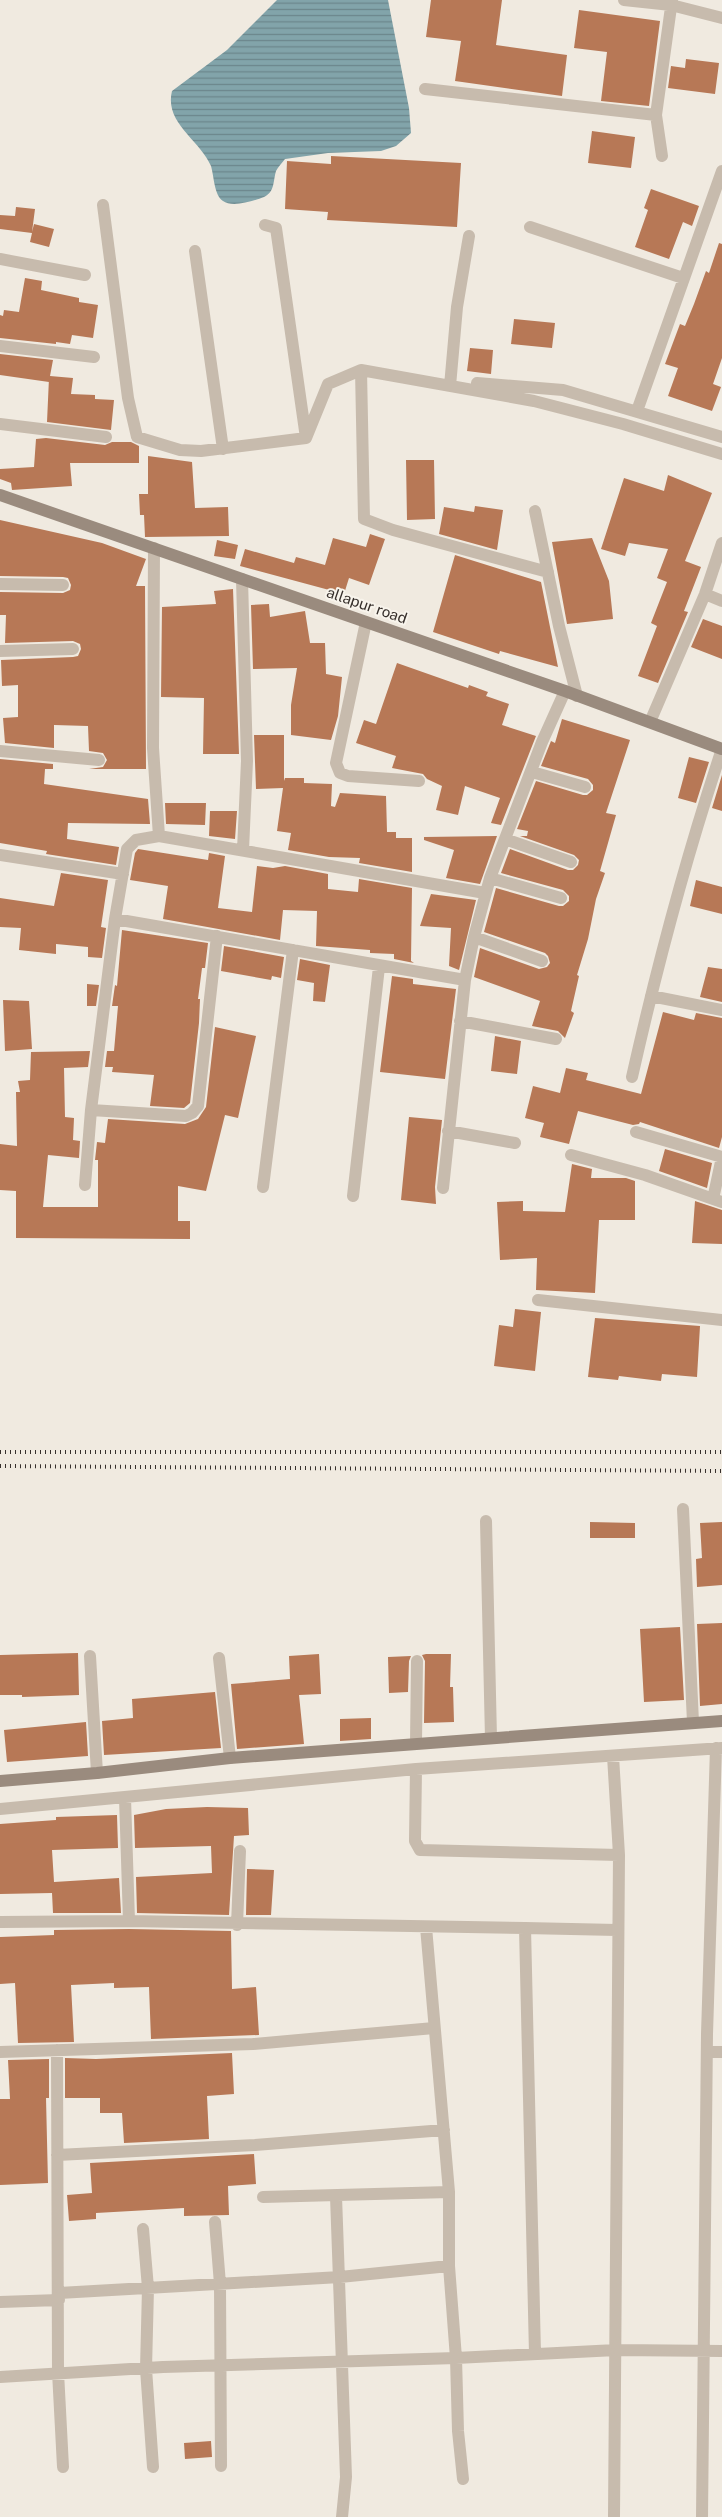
<svg xmlns="http://www.w3.org/2000/svg" width="722" height="2517" font-family="'Public Sans',sans-serif">
  <defs>
    <pattern id="water-rules" width="6" height="5" patternUnits="userSpaceOnUse" patternTransform="scale(1.25)"><rect width="6" height="5" fill="#82a4aa"/><path d="M0 2.5h6" fill="none" stroke="#6b868b"/></pattern>
  </defs>
  <rect width="100%" height="100%" fill="#f0eae0"/>
  <path fill="url(#water-rules)" d="M 277,0 L 388,0 L 409,108 L 411,133 L 396,146 L 381,151 L 328,153 L 285,159 C 282,163 278,167 276,171 C 273,181 275,192 264,197 C 254,201 232,208 223,201 C 214,195 214,176 211,166 C 200,140 164,123 172,91 L 227,50 Z"/>
  <path fill="#b77856" d="M 431,0 L 502,0 L 496,45 L 567,55 L 562,96 L 455,81 L 461,41 L 426,37 Z
    M 579,10 L 660,21 L 649,106 L 601,101 L 607,52 L 574,48 Z
    M 686,59 L 719,63 L 715,94 L 668,88 L 671,66 L 685,68 Z
    M 592,131 L 635,137 L 631,168 L 588,163 Z
    M 331,156 L 461,163 L 457,227 L 327,220 L 328,212 L 285,209 L 287,161 L 331,164 Z
    M 651,189 L 699,206 L 692,226 L 683,222 L 669,259 L 635,247 L 648,210 L 644,208 Z
    M 16,207 L 35,209 L 32,232 L 34,224 L 54,229 L 49,247 L 30,242 L 32,233 L 0,229 L 0,215 L 15,216 Z
    M 719,243 L 722,244 L 722,358 L 713,384 L 721,387 L 712,411 L 668,396 L 678,368 L 665,364 L 680,324 L 685,326 L 694,304 L 706,271 L 709,273 Z
    M 25,278 L 42,281 L 41,290 L 79,298 L 79,302 L 98,305 L 93,338 L 72,335 L 70,344 L 56,342 L 56,344 L 0,338 L 0,315 L 3,316 L 4,310 L 19,312 Z
    M 514,319 L 555,323 L 552,348 L 511,344 Z
    M 470,348 L 493,350 L 491,374 L 467,371 Z
    M 0,354 L 53,360 L 50,376 L 73,378 L 71,394 L 95,395 L 95,399 L 114,400 L 111,430 L 47,422 L 49,378 L 49,382 L 0,375 Z
    M 46,438 L 105,445 L 112,442 L 131,442 L 139,446 L 139,463 L 70,463 L 72,486 L 12,490 L 11,483 L 0,479 L 0,469 L 34,467 L 36,439 Z
    M 148,456 L 192,462 L 195,508 L 228,507 L 229,536 L 145,537 L 144,515 L 140,515 L 139,494 L 148,494 Z
    M 406,460 L 434,460 L 435,519 L 407,520 Z
    M 668,475 L 712,493 L 685,561 L 701,567 L 684,611 L 688,612 L 658,683 L 638,676 L 657,626 L 651,623 L 667,582 L 657,578 L 668,549 L 629,543 L 625,556 L 601,549 L 624,478 L 664,491 Z
    M 475,506 L 503,510 L 497,550 L 439,534 L 444,507 L 474,512 Z
    M 0,520 L 102,543 L 146,559 L 136,586 L 145,586 L 146,769 L 89,769 L 103,767 L 107,760 L 103,753 L 89,751 L 88,726 L 54,725 L 54,748 L 5,743 L 3,718 L 18,717 L 18,685 L 2,686 L 1,660 L 73,657 L 78,656 L 81,649 L 80,644 L 73,641 L 5,643 L 6,615 L 0,615 L 0,592 L 63,593 L 70,590 L 71,585 L 68,578 L 63,577 L 0,576 Z
    M 370,534 L 385,539 L 369,585 L 349,578 L 344,594 L 240,566 L 245,549 L 294,563 L 296,557 L 325,565 L 333,538 L 366,547 Z
    M 592,538 L 609,581 L 613,619 L 567,624 L 552,542 Z
    M 217,540 L 238,545 L 235,559 L 214,556 Z
    M 455,555 L 541,582 L 558,667 L 500,651 L 499,654 L 433,632 Z
    M 233,589 L 239,754 L 203,754 L 204,698 L 161,697 L 162,607 L 216,604 L 214,591 Z
    M 269,604 L 270,617 L 305,611 L 310,643 L 325,643 L 326,674 L 342,677 L 338,716 L 331,740 L 291,735 L 291,705 L 297,668 L 253,669 L 251,605 Z
    M 703,619 L 722,626 L 722,659 L 691,647 Z
    M 397,663 L 468,688 L 469,685 L 488,692 L 486,696 L 509,704 L 502,725 L 536,736 L 501,825 L 491,823 L 500,798 L 465,786 L 458,815 L 436,810 L 442,786 L 427,779 L 423,774 L 392,768 L 396,756 L 356,743 L 364,720 L 376,724 Z
    M 562,719 L 630,740 L 606,813 L 616,815 L 600,871 L 605,873 L 596,899 L 588,939 L 577,975 L 579,976 L 571,1011 L 574,1013 L 565,1038 L 558,1031 L 532,1026 L 540,1001 L 474,977 L 480,948 L 539,969 L 547,967 L 550,963 L 548,956 L 545,953 L 484,932 L 496,888 L 559,906 L 563,906 L 569,901 L 569,896 L 563,890 L 501,873 L 510,849 L 568,870 L 573,870 L 578,865 L 579,860 L 574,855 L 520,836 L 527,836 L 528,831 L 517,829 L 536,781 L 583,795 L 587,795 L 593,790 L 593,785 L 588,779 L 541,766 L 551,741 L 555,743 Z
    M 254,735 L 284,735 L 284,781 L 285,778 L 304,778 L 304,783 L 332,784 L 331,806 L 335,807 L 340,793 L 386,796 L 387,832 L 396,832 L 396,838 L 412,838 L 412,872 L 359,863 L 360,858 L 329,857 L 288,850 L 291,833 L 277,831 L 283,788 L 256,789 Z
    M 689,757 L 709,762 L 696,803 L 678,798 Z
    M 0,759 L 53,764 L 53,769 L 45,769 L 44,784 L 148,799 L 150,824 L 68,823 L 67,839 L 119,847 L 116,865 L 46,854 L 47,851 L 0,843 Z
    M 722,775 L 722,811 L 712,808 Z
    M 165,803 L 206,803 L 205,825 L 166,824 Z
    M 210,811 L 237,811 L 235,839 L 209,836 Z
    M 497,836 L 480,884 L 446,878 L 454,850 L 424,840 L 424,837 Z
    M 138,849 L 208,860 L 209,853 L 225,856 L 218,908 L 252,912 L 257,866 L 273,868 L 285,866 L 328,874 L 328,889 L 358,892 L 359,879 L 412,888 L 411,961 L 414,963 L 394,959 L 394,954 L 370,953 L 370,950 L 316,946 L 317,911 L 283,910 L 280,940 L 163,919 L 168,886 L 130,880 L 135,853 Z
    M 61,873 L 108,880 L 101,927 L 106,928 L 102,958 L 88,957 L 88,947 L 56,944 L 56,954 L 19,950 L 21,928 L 0,927 L 0,898 L 54,906 Z
    M 696,880 L 722,887 L 722,914 L 690,906 Z
    M 431,894 L 476,900 L 459,970 L 449,966 L 451,928 L 420,926 Z
    M 122,930 L 208,943 L 205,968 L 202,968 L 198,999 L 200,999 L 199,1023 L 190,1103 L 184,1108 L 150,1106 L 154,1075 L 112,1072 L 113,1067 L 105,1067 L 107,1051 L 114,1051 L 118,1006 L 112,1006 L 115,985 L 117,986 Z
    M 224,946 L 284,957 L 281,978 L 272,976 L 271,980 L 221,971 Z
    M 300,959 L 330,965 L 325,1002 L 313,1001 L 314,983 L 297,980 Z
    M 708,967 L 722,969 L 722,1002 L 700,997 Z
    M 392,976 L 413,979 L 413,984 L 456,989 L 445,1079 L 380,1072 Z
    M 87,984 L 99,985 L 96,1006 L 87,1006 Z
    M 3,1000 L 29,1001 L 32,1049 L 5,1051 Z
    M 663,1012 L 694,1020 L 696,1013 L 722,1018 L 722,1137 L 719,1148 L 640,1122 L 639,1124 L 633,1125 L 578,1111 L 569,1144 L 540,1137 L 544,1123 L 525,1118 L 533,1086 L 560,1093 L 566,1068 L 588,1073 L 586,1080 L 641,1094 Z
    M 215,1027 L 256,1036 L 238,1118 L 225,1115 L 206,1191 L 178,1186 L 178,1221 L 190,1221 L 190,1239 L 16,1238 L 16,1191 L 0,1190 L 0,1144 L 17,1146 L 16,1092 L 20,1092 L 18,1081 L 30,1080 L 31,1052 L 90,1051 L 88,1067 L 64,1068 L 65,1117 L 74,1118 L 73,1140 L 80,1141 L 79,1158 L 48,1155 L 43,1207 L 98,1207 L 98,1160 L 95,1160 L 97,1142 L 105,1143 L 108,1119 L 185,1124 L 198,1119 L 206,1107 Z
    M 495,1036 L 521,1041 L 517,1074 L 491,1071 Z
    M 409,1117 L 442,1120 L 435,1187 L 436,1204 L 401,1200 Z
    M 665,1149 L 712,1163 L 707,1188 L 659,1171 Z
    M 572,1164 L 592,1169 L 591,1178 L 626,1178 L 635,1181 L 635,1220 L 599,1220 L 595,1293 L 536,1290 L 537,1258 L 500,1260 L 497,1202 L 523,1201 L 523,1211 L 565,1212 Z
    M 695,1201 L 722,1210 L 722,1244 L 692,1243 Z
    M 515,1309 L 541,1312 L 535,1371 L 494,1366 L 499,1325 L 513,1327 Z
    M 595,1318 L 700,1326 L 697,1377 L 662,1374 L 661,1381 L 619,1376 L 618,1380 L 588,1377 Z
    M 590,1522 L 635,1523 L 635,1538 L 590,1538 Z
    M 722,1522 L 722,1585 L 697,1587 L 696,1559 L 702,1558 L 700,1523 Z
    M 722,1623 L 722,1704 L 700,1706 L 697,1624 Z
    M 680,1627 L 684,1700 L 644,1702 L 640,1629 Z
    M 78,1653 L 79,1695 L 22,1697 L 22,1695 L 0,1695 L 0,1655 Z
    M 319,1654 L 321,1694 L 299,1695 L 304,1744 L 237,1749 L 231,1684 L 290,1679 L 289,1656 Z
    M 426,1654 L 451,1654 L 450,1687 L 453,1687 L 454,1722 L 424,1723 L 425,1661 L 422,1655 Z
    M 411,1656 L 409,1661 L 408,1692 L 389,1693 L 388,1657 Z
    M 215,1692 L 221,1748 L 104,1755 L 102,1721 L 133,1718 L 132,1699 Z
    M 371,1718 L 371,1739 L 340,1741 L 340,1719 Z
    M 86,1722 L 88,1756 L 7,1762 L 4,1730 Z
    M 207,1807 L 248,1808 L 249,1835 L 234,1836 L 229,1915 L 137,1913 L 136,1877 L 212,1873 L 211,1846 L 135,1848 L 134,1815 L 166,1809 Z
    M 117,1815 L 118,1848 L 52,1850 L 54,1882 L 119,1878 L 121,1913 L 53,1913 L 52,1893 L 0,1894 L 0,1824 L 56,1820 L 56,1817 Z
    M 247,1869 L 274,1870 L 271,1915 L 246,1915 Z
    M 129,1929 L 231,1931 L 232,1989 L 256,1987 L 259,2035 L 151,2039 L 149,1987 L 114,1988 L 114,1983 L 71,1985 L 74,2042 L 18,2043 L 15,1983 L 0,1984 L 0,1937 L 54,1935 L 54,1930 Z
    M 232,2053 L 234,2094 L 207,2096 L 209,2139 L 124,2143 L 122,2113 L 100,2113 L 100,2098 L 65,2098 L 65,2058 L 96,2059 Z
    M 49,2059 L 49,2098 L 46,2098 L 48,2183 L 0,2185 L 0,2099 L 10,2099 L 8,2060 Z
    M 254,2154 L 256,2184 L 228,2186 L 229,2215 L 184,2216 L 184,2208 L 96,2213 L 96,2219 L 69,2221 L 67,2195 L 92,2193 L 90,2163 Z
    M 211,2441 L 212,2457 L 185,2459 L 184,2443 Z"/>
  <g fill="none" stroke-linecap="round" stroke-linejoin="round">
    <path stroke="#c7bbad" stroke-width="12" d="M 624,0 L 671,5 L 722,18
      M 425,89 L 656,115
      M 662,156 L 656,115 L 672,0
      M 103,205 L 128,398 L 137,437 L 180,450 L 201,451 L 306,438 L 328,384 L 361,370 L 534,401 L 623,424 L 722,454
      M 265,225 L 276,228 L 306,438
      M 530,227 L 683,278
      M 195,251 L 223,449
      M 0,259 L 85,275
      M 0,346 L 94,357
      M 361,370 L 364,519 L 393,530 L 548,572
      M 477,383 L 563,390 L 722,437
      M 450,386 L 457,307 L 469,236
      M 637,411 L 722,171
      M 0,424 L 106,437
      M 535,511 L 559,626 L 577,696
      M 242,579 L 247,761 L 243,850
      M 0,584 L 63,585
      M 705,594 L 722,601
      M 366,622 L 336,763 L 340,773 L 348,776 L 419,781
      M 0,651 L 73,649
      M 650,722 L 705,594 L 722,543
      M 0,751 L 99,760
      M 532,772 L 585,787
      M 159,836 L 485,893
      M 505,839 L 571,862
      M 0,855 L 123,874
      M 490,878 L 561,898
      M 115,919 L 465,980
      M 474,937 L 542,961
      M 651,996 L 722,1010
      M 460,1021 L 556,1039
      M 632,1077 C 657,966 686,857 722,749
      M 91,1110 L 186,1116 L 192,1113 L 198,1106 L 217,936
      M 448,1131 L 515,1143
      M 636,1132 L 722,1157 L 713,1199
      M 571,1155 L 645,1175 L 722,1202
      M 85,1185 L 91,1110 L 115,919 L 127,849 L 136,840 L 159,836 L 153,748 L 154,548
      M 263,1187 L 293,950
      M 443,1188 L 465,980 L 474,937 L 490,878 L 542,742 L 565,691
      M 353,1196 L 379,967
      M 538,1300 L 722,1320
      M 683,1509 L 693,1722
      M 486,1521 L 491,1738
      M 90,1656 L 97,1773
      M 219,1658 L 230,1758
      M 416,1743 L 417,1661
      M 613,1756 L 619,1855 L 614,2517
      M 416,1769 L 415,1841 L 420,1850 L 619,1855
      M 125,1798 L 129,1921
      M 0,1809 L 416,1769 L 722,1748
      M 0,1922 L 129,1921 L 525,1928 L 535,2354
      M 237,1925 L 240,1851
      M 426,1927 L 449,2192 L 449,2266 L 456,2358 L 458,2431 L 463,2479
      M 525,1928 L 617,1930
      M 57,2050 L 58,2372 L 63,2467
      M 0,2052 L 253,2044 L 434,2028
      M 707,2052 L 722,2052
      M 57,2155 L 255,2145 L 444,2130
      M 336,2196 L 346,2477 L 342,2517
      M 263,2197 L 449,2192
      M 215,2222 L 220,2284 L 221,2466
      M 143,2229 L 148,2288 L 146,2369 L 153,2467
      M 59,2293 L 340,2277 L 449,2266
      M 0,2302 L 59,2300
      M 0,2377 L 163,2367 L 456,2358 L 616,2350 L 722,2351
      M 702,2517 L 707,2034 L 716,1748"/>
    <path stroke="#9a8b7e" stroke-width="12" d="M 0,495 L 565,691 L 722,749
      M 0,1781 L 97,1773 L 230,1758 L 722,1721"/>
    <path stroke="#362f2b" stroke-width="4" stroke-dasharray="1 4" stroke-linecap="butt" d="M 0,1452 L 722,1452
      M 0,1466 L 722,1471"/>
  </g>
  <g text-anchor="middle" dominant-baseline="central" stroke-width="4" stroke-linejoin="round" paint-order="stroke">
    <g font-size="15" fill="#362f2b" stroke="#f8f4ec">
      <text transform="translate(367 605) rotate(19)">allapur road</text>
    </g>
  </g>
</svg>
